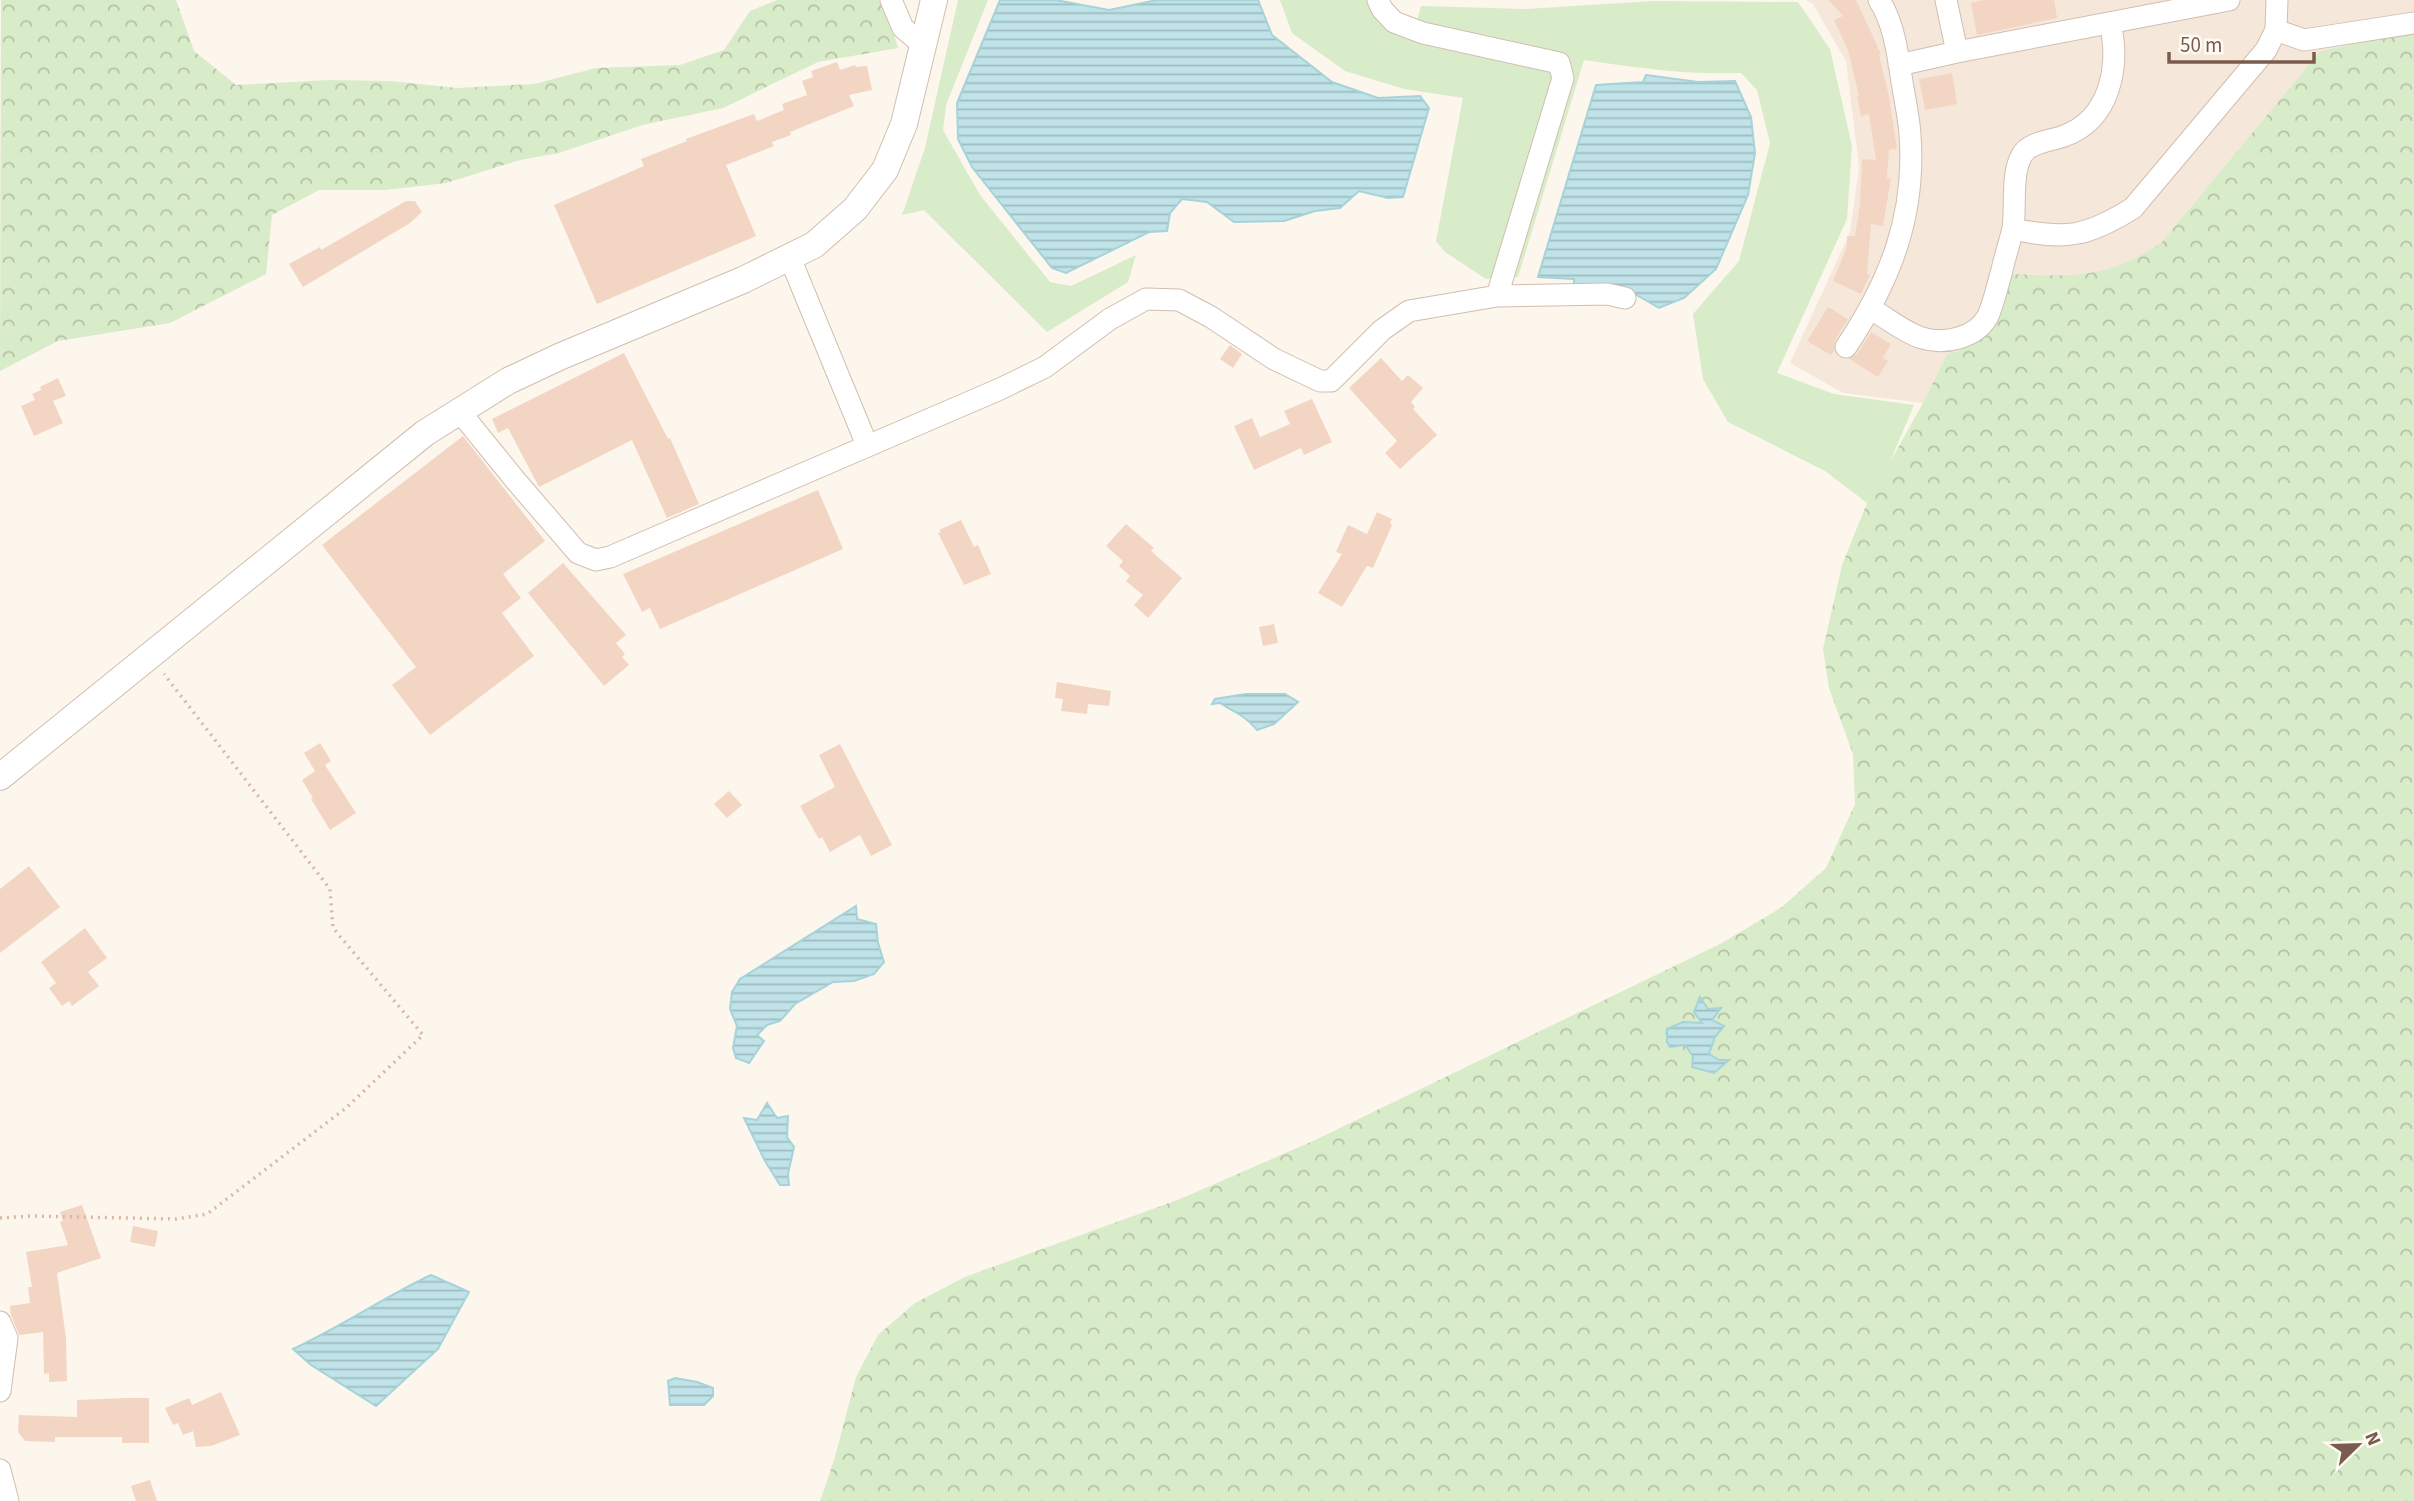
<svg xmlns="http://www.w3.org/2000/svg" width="2414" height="1501" font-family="'Source Sans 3',sans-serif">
  <defs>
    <pattern id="forest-crowns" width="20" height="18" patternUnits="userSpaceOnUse" patternTransform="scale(1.75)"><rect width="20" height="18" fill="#d8ecc9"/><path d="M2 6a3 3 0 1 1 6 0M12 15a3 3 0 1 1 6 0" fill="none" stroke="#b4c2a5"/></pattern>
    <pattern id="water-rules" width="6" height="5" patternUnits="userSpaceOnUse" patternTransform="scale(1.75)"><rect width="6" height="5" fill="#bfe3e8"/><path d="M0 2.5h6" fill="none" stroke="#a0bbbe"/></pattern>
  </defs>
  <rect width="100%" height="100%" fill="#fdf6ec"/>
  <path fill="#f5e8da" d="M 1806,0 L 2414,0 L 2414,31 L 2320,51 L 2161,243 L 2134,260 L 2111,270 L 2087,274 L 2058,277 L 2011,274 L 1979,338 L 1959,351 L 1947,354 L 1923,403 L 1843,393 L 1790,363 L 1850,232 L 1859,167 L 1846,61 L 1813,4 Z"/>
  <path fill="#d8ecc9" d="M 958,0 L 988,0 L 946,105 L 943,130 L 980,195 L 1050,282 L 1071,286 L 1136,255 L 1128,282 L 1047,332 L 924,210 L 902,215 L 925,148 Z
    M 1280,0 L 1372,0 L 1413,36 L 1421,6 L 1526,9 L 1654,1 L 1798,2 L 1830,49 L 1852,146 L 1847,219 L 1777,373 L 1834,394 L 1914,405 L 1887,469 L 1867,503 L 1825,471 L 1728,422 L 1703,379 L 1693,314 L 1739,261 L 1770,143 L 1757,90 L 1741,73 C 1688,75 1637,68 1584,60 L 1518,277 L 1486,279 L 1445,252 L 1436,241 L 1463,98 L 1404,89 L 1345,71 L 1292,33 Z"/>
  <path fill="url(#forest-crowns)" d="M 1,0 L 176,0 L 194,51 L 236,85 L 328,80 L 390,81 L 457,88 L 534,84 L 596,68 L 680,65 L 724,50 L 750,11 L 777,0 L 881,0 L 888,13 L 898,48 L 818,62 L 723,108 L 642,125 L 559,153 L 520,160 L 446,183 L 385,190 L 319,190 L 272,215 L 266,274 L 170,323 L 58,341 L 0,371 Z
    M 2414,31 L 2414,1501 L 820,1501 L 835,1457 L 856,1377 L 878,1335 L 915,1303 L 965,1277 L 1180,1199 L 1313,1141 L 1722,943 L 1782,907 L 1826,868 L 1855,804 L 1853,754 L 1829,688 L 1823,649 L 1842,565 L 1867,503 L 1923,403 L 1947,354 L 1959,351 L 1979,338 L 2011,274 C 2075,277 2105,279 2161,243 L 2320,51 Z"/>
  <path fill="url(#water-rules)" stroke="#a5d3da" stroke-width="2" d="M 1000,0 L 1056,0 L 1109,10 L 1157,0 L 1258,0 L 1272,35 L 1332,82 L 1378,98 L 1420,96 L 1429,108 L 1403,197 L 1388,198 L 1359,191 L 1340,208 L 1315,211 L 1284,221 L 1234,222 L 1207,202 L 1182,199 L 1170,213 L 1167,231 L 1149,232 L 1066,273 L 1052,268 L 972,167 L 958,139 L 957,103 Z
    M 1646,75 L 1698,82 L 1735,81 L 1751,117 L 1755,153 L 1748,195 L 1716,269 L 1684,298 L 1659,308 L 1621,286 L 1574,287 L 1574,279 L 1538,277 L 1596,85 L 1643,82 Z
    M 1246,694 L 1285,694 L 1298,702 L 1274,724 L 1257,730 C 1245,715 1235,713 1220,703 L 1212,704 L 1215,699 Z
    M 856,906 L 857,919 L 876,924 L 878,943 L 884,962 L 874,974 L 854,981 L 833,982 L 795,1004 L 780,1021 L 767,1025 L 757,1035 L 764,1041 L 749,1063 L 736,1058 L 733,1048 L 737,1026 L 730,1009 L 732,992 L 740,979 Z
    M 1700,997 L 1708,1009 L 1721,1008 L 1712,1020 L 1724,1026 L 1715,1037 L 1709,1054 L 1719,1060 L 1729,1060 L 1714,1073 L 1692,1067 L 1693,1056 L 1685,1045 L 1670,1047 L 1667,1042 L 1667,1029 L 1683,1022 L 1702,1023 L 1694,1012 Z
    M 767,1103 L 777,1118 L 788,1116 L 787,1137 L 794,1147 L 788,1174 L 789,1185 L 780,1185 L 765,1161 L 744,1118 L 757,1120 Z
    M 431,1275 L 469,1292 L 438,1349 L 376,1406 L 311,1365 L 293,1349 C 341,1327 384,1297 431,1275 Z
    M 675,1378 L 697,1382 L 713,1388 L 713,1396 L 704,1405 L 670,1405 L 668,1381 Z"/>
  <path fill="#f3d5c3" d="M 1828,0 L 1856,0 L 1881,54 L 1879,55 L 1889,96 L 1897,149 L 1889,150 L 1887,178 L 1891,178 L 1883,226 L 1871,224 L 1867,274 L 1870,275 L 1861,294 L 1833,281 L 1847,247 L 1847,236 L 1855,236 L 1860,204 L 1862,159 L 1876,160 L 1869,114 L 1861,116 L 1857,97 L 1859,96 L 1848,50 L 1834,20 L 1843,16 Z
    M 1984,0 L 2054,0 L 2057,18 L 1977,35 L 1971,3 Z
    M 837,62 L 840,70 L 855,65 L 856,67 L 867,66 L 872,90 L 849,95 L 854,106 L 790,132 L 791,135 L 772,142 L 774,146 L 726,165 L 756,236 L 597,304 L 554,205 L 644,166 L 641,159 L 687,141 L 686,139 L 754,114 L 757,121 L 784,110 L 782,104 L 807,95 L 802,81 L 813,77 L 811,71 Z
    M 1952,73 L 1957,104 L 1925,110 L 1919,79 Z
    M 406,201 L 415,201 L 422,212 L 410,223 L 303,287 L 289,264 L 320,247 L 321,250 Z
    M 1828,307 L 1848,319 L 1835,340 L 1834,351 L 1831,355 L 1807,341 Z
    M 1871,332 L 1891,344 L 1883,358 L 1888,361 L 1878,377 L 1849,359 L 1857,354 Z
    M 1230,345 L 1242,354 L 1233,368 L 1220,359 Z
    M 624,353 L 668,439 L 670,438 L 699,504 L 667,518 L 632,440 L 539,487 L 508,428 L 498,433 L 492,419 Z
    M 1381,358 L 1402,381 L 1408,375 L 1423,388 L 1411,402 L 1415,407 L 1413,409 L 1437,435 L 1400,469 L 1385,453 L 1397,441 L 1349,388 Z
    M 58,378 L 66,396 L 53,401 L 63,423 L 34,436 L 21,406 L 35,400 L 32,394 L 41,390 L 40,387 Z
    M 1312,399 L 1332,442 L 1304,455 L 1301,448 L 1254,470 L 1234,426 L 1252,418 L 1260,437 L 1290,424 L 1284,411 Z
    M 463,436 L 545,541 L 503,574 L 521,598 L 502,613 L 534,656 L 430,735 L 392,685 L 416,667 L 322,545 Z
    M 818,490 L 843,549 L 660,629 L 650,608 L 642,612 L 623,574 Z
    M 1377,512 L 1392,519 L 1390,523 L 1392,525 L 1373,568 L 1367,566 L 1342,607 L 1318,593 L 1342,554 L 1336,552 L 1348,525 L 1367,534 Z
    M 961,520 L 974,547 L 978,545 L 991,574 L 964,585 L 938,533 L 941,532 L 939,530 Z
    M 1126,524 L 1154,548 L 1151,551 L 1182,578 L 1148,618 L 1134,605 L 1143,595 L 1126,581 L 1130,576 L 1119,566 L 1123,561 L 1106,546 Z
    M 563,563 L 626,635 L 616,643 L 625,654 L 622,657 L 629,665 L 604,686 L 528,593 Z
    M 1274,624 L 1278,643 L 1263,646 L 1259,627 Z
    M 1057,682 L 1111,691 L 1109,706 L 1088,704 L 1087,714 L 1061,711 L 1063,699 L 1055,698 Z
    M 320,743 L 331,761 L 325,765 L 356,813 L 330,830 L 311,799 L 313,798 L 302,780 L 315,771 L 304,753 Z
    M 840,744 L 892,845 L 871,856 L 860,835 L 830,852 L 822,837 L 819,839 L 800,806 L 835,787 L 819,755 Z
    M 729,791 L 742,805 L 727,818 L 714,804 Z
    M 29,866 L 60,907 L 0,953 L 0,889 Z
    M 85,928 L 107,958 L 88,972 L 99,986 L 72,1006 L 69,1001 L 62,1006 L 49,988 L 56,983 L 41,962 Z
    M 82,1205 L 101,1258 L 57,1273 L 66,1338 L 67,1381 L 49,1382 L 49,1373 L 44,1374 L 43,1332 L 19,1335 L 11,1315 L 10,1306 L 30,1303 L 28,1287 L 32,1287 L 26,1252 L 68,1245 L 60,1222 L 63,1221 L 60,1212 Z
    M 133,1226 L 158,1231 L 155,1247 L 130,1242 Z
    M 221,1392 L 240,1435 L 211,1446 L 196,1447 L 193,1431 L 183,1435 L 178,1423 L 173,1425 L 165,1408 L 189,1398 L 192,1405 Z
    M 126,1398 L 149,1398 L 149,1443 L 122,1443 L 122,1437 L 55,1437 L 55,1442 L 25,1441 L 18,1432 L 19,1415 L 77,1417 L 77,1400 Z
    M 150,1480 L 157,1501 L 136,1501 L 131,1486 Z"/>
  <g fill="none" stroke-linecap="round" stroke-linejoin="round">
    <g stroke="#d1beb0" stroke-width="23">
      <path id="minor" d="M 891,0 L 903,28 L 922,44
        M 1946,0 L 1957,52
        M 2276,30 L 2304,40 L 2414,23
        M 1899,65 L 1957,52 L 2229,0
        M 2013,229 C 2066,240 2087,237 2133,208 L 2266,50 L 2276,30 L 2277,0
        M 790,258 L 867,445
        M 1497,296 L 1607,294 L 1625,298
        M 1871,309 C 1887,318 1905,333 1922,338 C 1945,345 1976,338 1988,316 C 1994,302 1998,284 2002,270 C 2005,256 2010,242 2013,228 C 2016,207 2011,173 2022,155 C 2029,142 2051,141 2064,136 C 2111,119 2120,65 2110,23
        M 1846,347 C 1890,281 1916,216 1910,135 C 1909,118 1905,100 1902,82 C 1898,55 1894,23 1879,0
        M 460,412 L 516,481 L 578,553 L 596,560 L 610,557 L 1000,389 L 1045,367 L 1110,319 L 1146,299 L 1179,300 L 1211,317 L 1274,359 L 1320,381 L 1331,381 L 1382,330 L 1409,311 L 1497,296 L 1563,78 L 1559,63 L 1423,33 L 1394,22 L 1382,9 L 1378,0
        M 0,1322 L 7,1338 L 0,1391
        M 0,1470 L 8,1501"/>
    </g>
    <g stroke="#d1beb0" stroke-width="28">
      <path id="tertiary" d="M 0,777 L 425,433 L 508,381 L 559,357 L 743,280 L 814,245 L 855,209 L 885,170 L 904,124 L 934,0"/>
    </g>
    <path stroke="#d9b8a5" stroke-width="3.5" stroke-dasharray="2 5" stroke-linecap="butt" d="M 0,1218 L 31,1216 L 176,1219 L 207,1214 L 346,1108 L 423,1035 L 333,928 L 330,889 L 164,674"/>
    <use href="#minor" stroke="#fff" stroke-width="21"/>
    <use href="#tertiary" stroke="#fff" stroke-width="26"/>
  </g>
  <g transform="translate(2358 1445) rotate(67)" stroke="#fffaf3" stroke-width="5" paint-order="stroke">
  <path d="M0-5L12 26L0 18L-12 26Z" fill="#7a5c4d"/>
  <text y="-10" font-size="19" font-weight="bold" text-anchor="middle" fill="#7a5c4d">N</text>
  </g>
  <path d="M2169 52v10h145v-10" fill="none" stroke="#7a5c4d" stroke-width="3.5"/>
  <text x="2180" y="52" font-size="21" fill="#7a5c4d" stroke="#fffaf3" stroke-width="5" paint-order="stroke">50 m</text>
</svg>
